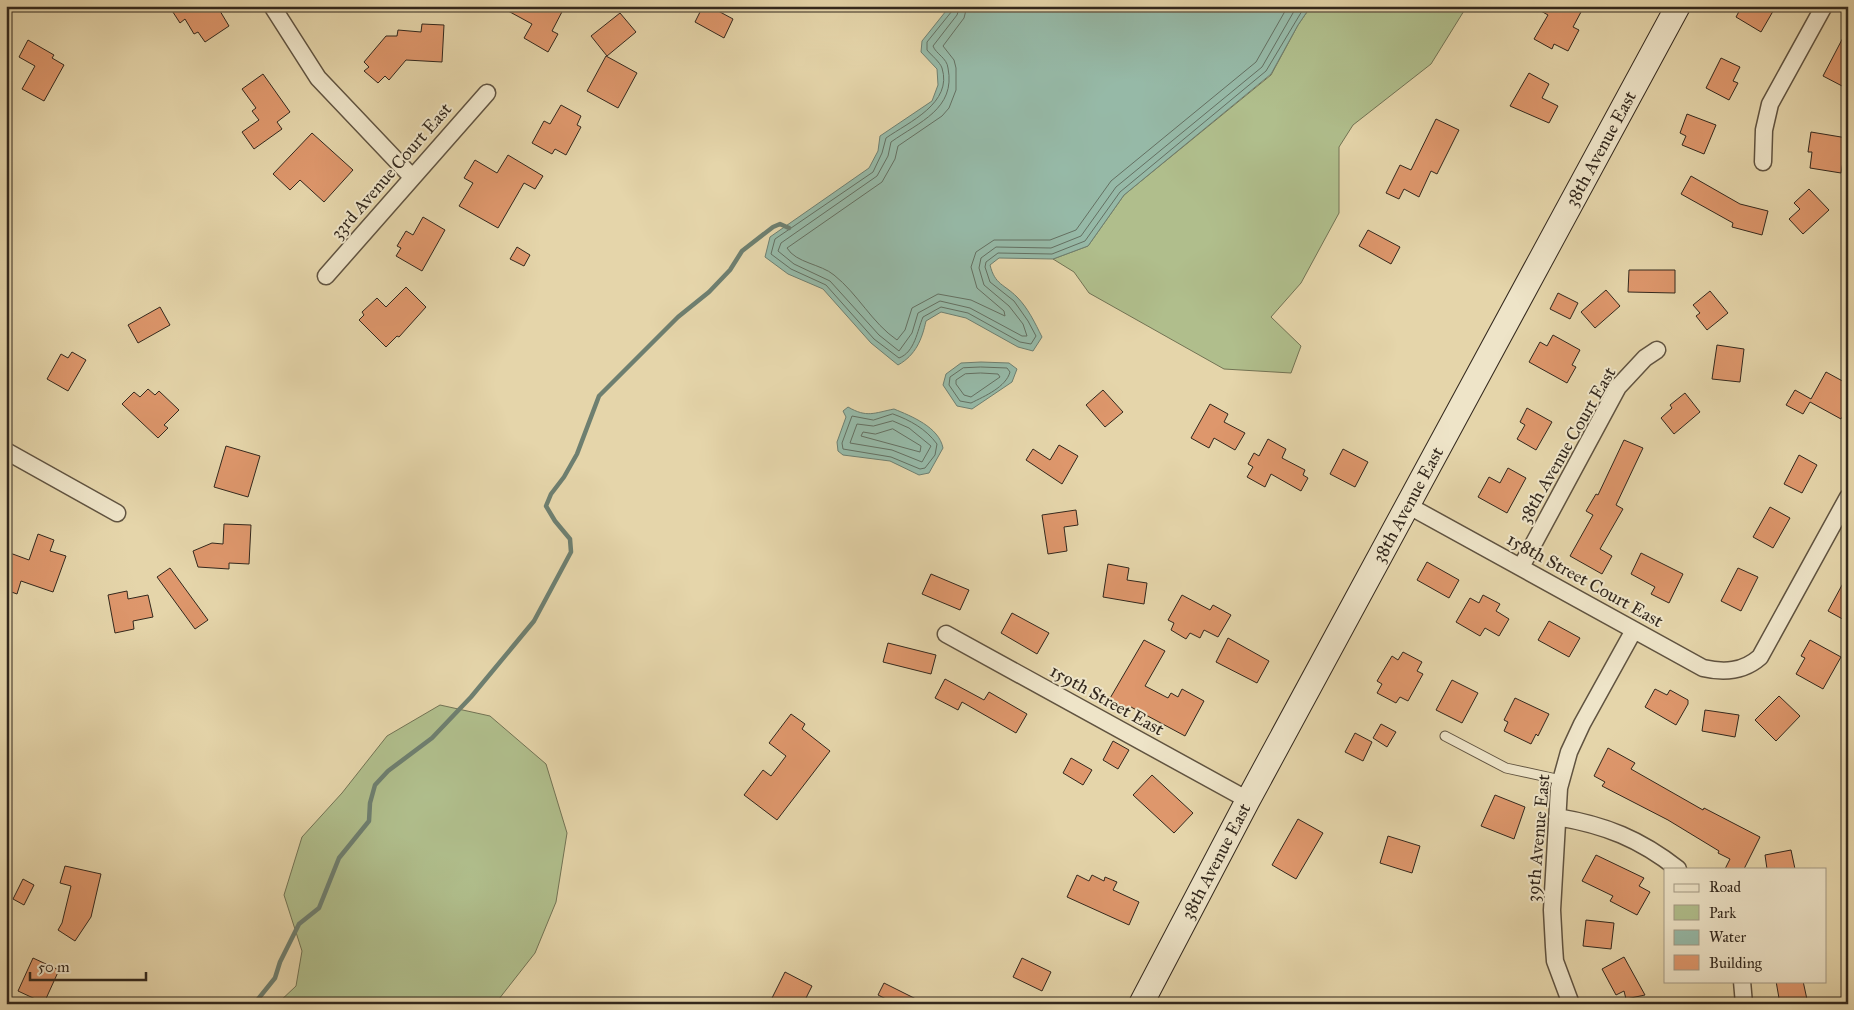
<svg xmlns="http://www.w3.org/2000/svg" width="1854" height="1010" font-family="'IM FELL Great Primer',serif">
  <rect width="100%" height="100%" fill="#e5d5aa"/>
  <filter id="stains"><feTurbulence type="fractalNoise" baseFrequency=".004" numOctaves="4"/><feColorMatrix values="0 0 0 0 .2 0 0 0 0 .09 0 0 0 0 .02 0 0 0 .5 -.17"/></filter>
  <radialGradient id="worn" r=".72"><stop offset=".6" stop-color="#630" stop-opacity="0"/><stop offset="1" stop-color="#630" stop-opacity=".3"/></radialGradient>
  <path fill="#b0be8c" stroke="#727354" d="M 1311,6 L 1467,6 L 1431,64 L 1353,125 L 1339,147 L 1339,213 L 1301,283 L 1271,317 L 1301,346 L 1291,373 L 1224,369 L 1089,293 L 1074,272 L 1053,259 L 1088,246 L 1124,195 L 1271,75 L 1298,25 Z
    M 440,705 L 490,716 L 546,764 L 567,833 L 556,902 L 535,953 L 495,1004 L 277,1004 L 296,986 L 302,951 L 284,895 L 302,837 L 342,793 L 387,736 Z"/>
  <path fill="#96b9a7" stroke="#6e7f70" d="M 950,6 L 1311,6 L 1298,25 L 1271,74 L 1124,195 L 1088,246 L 1053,259 L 999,258 L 990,265 C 995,285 1004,284 1017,297 C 1028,308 1035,323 1042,337 L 1033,351 L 1018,347 L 966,318 L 941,312 L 926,321 C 922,339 916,355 898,365 L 871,343 L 823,289 L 788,274 L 765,257 L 770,237 L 869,168 L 878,151 L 880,136 L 932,101 L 938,85 L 937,69 L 921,52 L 922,41 Z
    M 981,362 L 1009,363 L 1017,369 L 1012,382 L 972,409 L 957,406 L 943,385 L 946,374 L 961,363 Z
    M 848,407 C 867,418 874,413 894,409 C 911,416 939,427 943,448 L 929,473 L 919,475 L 890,461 L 843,455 L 838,451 L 837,442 L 846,417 L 843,411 Z"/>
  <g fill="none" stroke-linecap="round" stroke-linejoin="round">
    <path stroke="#647062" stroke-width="1" d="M 953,6 L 952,11 L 927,42 L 927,50 C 931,55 940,62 942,68 C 953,103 909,122 886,138 L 882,153 L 873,172 L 775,239 L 771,254 L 791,269 L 826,285 L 874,339 L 899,358 C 915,352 917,331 923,317 L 941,307 L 968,313 L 1020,342 L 1031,344 L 1036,336 L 1028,321 L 1014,301 L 990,282 L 985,267 L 986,262 L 998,253 L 1052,254 L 1085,241 L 1120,192 L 1266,71 L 1305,6
      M 960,6 L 957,15 L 933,46 C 936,54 947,58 948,68 C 956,109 919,122 891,142 L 888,156 L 877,176 L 781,243 L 778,251 L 794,264 L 830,281 L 879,335 L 899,351 L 912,333 L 918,313 L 940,301 L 970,308 L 1022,336 L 1027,336 L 1023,324 L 1009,306 L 984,285 L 979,268 L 981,258 L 996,247 L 1051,248 L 1081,236 L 1116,187 L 1262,67 L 1297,6
      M 967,6 L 964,18 L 943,46 L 954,60 L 956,68 L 956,90 L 949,108 L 942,116 L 898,146 L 895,159 L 882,182 L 787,248 C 796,263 821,264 834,275 C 858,294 872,323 897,340 L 905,330 L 912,308 L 938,294 L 971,300 L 1005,316 L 1004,311 L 977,288 L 971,267 L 976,252 L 994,240 L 1050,240 L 1076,230 L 1111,181 L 1256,62 L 1288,6
      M 981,367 L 1007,368 L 1010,372 C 1006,387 985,396 971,403 L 960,401 L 949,385 L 950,377 L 963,368 Z
      M 981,373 L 998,374 L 1000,377 L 971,397 L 964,395 L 956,384 L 956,380 L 965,374 Z
      M 893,414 C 910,420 926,429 937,444 L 935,455 L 925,468 L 920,469 L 891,457 L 843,449 L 842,443 L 852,416 L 873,420 Z
      M 893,421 L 909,428 L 931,446 L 922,462 L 892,450 L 850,443 L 857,424 L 873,426 Z
      M 893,429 L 921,446 L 920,452 L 861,436 L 863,432 L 875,434 Z"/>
    <path stroke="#6e7f70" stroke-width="4.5" d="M 254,1004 L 275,978 L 280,962 L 299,924 L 319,908 L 339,858 L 369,821 L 370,803 L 375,785 L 388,771 L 432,738 L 471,697 L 534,621 L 571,552 L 570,539 L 555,521 L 546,506 L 551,494 L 564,477 L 577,454 L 599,396 L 678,317 L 709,292 L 730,270 L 742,251 L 773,227 L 780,224 L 789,228"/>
  </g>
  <path fill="#de976c" stroke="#33281d" d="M 169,6 L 217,6 L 229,26 L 205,42 L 198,32 L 194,34 L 185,19 L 180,23 Z
    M 499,6 L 565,6 L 552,31 L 558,34 L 548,52 L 524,38 L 532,24 Z
    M 703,6 L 709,6 L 733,19 L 724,38 L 695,22 Z
    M 1532,6 L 1570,6 L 1581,12 L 1573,27 L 1579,30 L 1568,51 L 1554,44 L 1552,49 L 1534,39 L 1548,15 Z
    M 1742,6 L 1776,6 L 1761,32 L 1736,17 Z
    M 620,13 L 636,32 L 607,56 L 591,36 Z
    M 422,24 L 444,25 L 442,62 L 406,60 L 389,80 L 385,76 L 378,83 L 364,71 L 369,67 L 364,62 L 386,36 L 397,36 L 398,30 L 421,32 Z
    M 1848,28 L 1848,79 L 1844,87 L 1823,76 Z
    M 28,40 L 54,55 L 52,58 L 64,65 L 44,101 L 22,89 L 35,66 L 19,57 Z
    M 606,56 L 637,73 L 618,108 L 587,91 Z
    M 1721,58 L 1740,67 L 1733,81 L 1738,83 L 1729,100 L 1706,88 Z
    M 1529,73 L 1549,84 L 1542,98 L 1558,106 L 1549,123 L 1510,106 Z
    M 263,74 L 290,112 L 277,122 L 282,129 L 254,149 L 242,132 L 259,120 L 252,111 L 256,108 L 242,89 Z
    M 561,105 L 581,116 L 577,125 L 581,127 L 566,155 L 555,149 L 552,154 L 532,143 L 544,121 L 550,124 Z
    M 1687,114 L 1716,125 L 1704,154 L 1682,145 L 1686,136 L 1680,133 Z
    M 1436,119 L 1459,130 L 1437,174 L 1431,171 L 1419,197 L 1404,189 L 1399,199 L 1386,193 L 1400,165 L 1411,170 Z
    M 1811,132 L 1847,138 L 1841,173 L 1810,168 L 1812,152 L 1808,152 Z
    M 312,133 L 353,170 L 324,202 L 300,180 L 290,190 L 273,174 Z
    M 508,155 L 543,176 L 535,189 L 524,183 L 498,228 L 459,206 L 473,183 L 464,178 L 475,160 L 497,173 Z
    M 1691,176 L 1740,204 L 1768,211 L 1762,235 L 1732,227 L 1733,223 L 1681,194 Z
    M 1809,189 L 1829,210 L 1803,234 L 1789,219 L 1800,209 L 1794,203 Z
    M 423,217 L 445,230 L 422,271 L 396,256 L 401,248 L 397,246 L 406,231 L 413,235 Z
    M 1368,230 L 1400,247 L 1391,264 L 1359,246 Z
    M 517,247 L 530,255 L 524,266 L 510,259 Z
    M 1629,270 L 1675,270 L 1675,293 L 1628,292 Z
    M 406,287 L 426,307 L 399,337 L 397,336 L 386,347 L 359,320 L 364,315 L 362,312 L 377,298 L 386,307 Z
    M 1606,290 L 1620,306 L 1595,328 L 1581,312 Z
    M 1710,291 L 1728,313 L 1707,330 L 1696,316 L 1700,313 L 1693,305 Z
    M 1558,293 L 1578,303 L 1570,319 L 1550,309 Z
    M 160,307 L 170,325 L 138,343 L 128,325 Z
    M 1553,335 L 1580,350 L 1572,365 L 1576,367 L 1567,383 L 1529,362 L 1540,342 L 1547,346 Z
    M 1717,345 L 1744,349 L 1740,382 L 1712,379 Z
    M 72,352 L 86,360 L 68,391 L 47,379 L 61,354 L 68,358 Z
    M 1826,372 L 1848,384 L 1848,407 L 1841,419 L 1810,402 L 1803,414 L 1786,405 L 1795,390 L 1811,399 Z
    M 148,389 L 155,395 L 159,391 L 179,410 L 164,425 L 168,428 L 158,438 L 122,404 L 134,392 L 140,397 Z
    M 1103,390 L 1123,412 L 1105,427 L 1086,405 Z
    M 1685,393 L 1700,412 L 1674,434 L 1661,418 L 1672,408 L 1670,405 Z
    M 1210,404 L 1228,414 L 1224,422 L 1245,433 L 1235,450 L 1214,438 L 1209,448 L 1191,438 Z
    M 1527,408 L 1552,422 L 1536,450 L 1517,439 L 1525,425 L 1520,422 Z
    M 1268,439 L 1286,449 L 1282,458 L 1305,470 L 1303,475 L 1308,478 L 1301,491 L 1271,474 L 1265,487 L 1247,477 L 1253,467 L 1248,464 L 1254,453 L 1259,456 Z
    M 1624,440 L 1643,448 L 1616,505 L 1623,509 L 1600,549 L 1612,556 L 1602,574 L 1570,556 L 1593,515 L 1586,511 L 1596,494 L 1598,495 Z
    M 1059,445 L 1078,456 L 1062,484 L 1026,460 L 1033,449 L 1050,460 Z
    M 226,446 L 260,456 L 248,497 L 214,487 Z
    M 1343,449 L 1368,462 L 1355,487 L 1330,474 Z
    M 1799,455 L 1817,465 L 1802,493 L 1784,484 Z
    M 1508,468 L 1526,478 L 1507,513 L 1478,497 L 1489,477 L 1500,483 Z
    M 1770,507 L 1790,518 L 1773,548 L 1753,537 Z
    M 1076,510 L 1078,525 L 1064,527 L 1067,551 L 1048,554 L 1042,515 Z
    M 224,524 L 251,525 L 249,564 L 229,563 L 229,569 L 198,567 L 193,551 L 212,543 L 223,544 Z
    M 38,534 L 54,540 L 50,551 L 66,556 L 53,592 L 21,581 L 17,594 L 6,590 L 6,565 L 10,553 L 29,560 Z
    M 1641,553 L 1683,574 L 1669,603 L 1651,594 L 1655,587 L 1631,574 Z
    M 1427,562 L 1459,580 L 1449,598 L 1417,580 Z
    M 1108,564 L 1129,568 L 1127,580 L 1147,583 L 1144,604 L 1103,597 Z
    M 170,568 L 208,620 L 195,629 L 157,577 Z
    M 1738,568 L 1758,577 L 1741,611 L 1721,601 Z
    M 931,574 L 969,590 L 960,610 L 922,594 Z
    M 1848,574 L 1848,622 L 1828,611 Z
    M 127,591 L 128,599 L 148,595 L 153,617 L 133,621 L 134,629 L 115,633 L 108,595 Z
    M 1182,595 L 1210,610 L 1213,605 L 1231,615 L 1218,637 L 1204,630 L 1200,638 L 1190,633 L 1186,639 L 1171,630 L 1174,623 L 1168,620 Z
    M 1483,595 L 1500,604 L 1496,611 L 1509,619 L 1499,636 L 1485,628 L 1480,636 L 1456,622 L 1470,598 L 1479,603 Z
    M 1012,613 L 1049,633 L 1037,654 L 1001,633 Z
    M 1549,621 L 1580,638 L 1569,657 L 1538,640 Z
    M 1228,638 L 1269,661 L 1257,683 L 1216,662 Z
    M 1144,640 L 1165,651 L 1145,686 L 1168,698 L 1171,693 L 1178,697 L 1182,689 L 1204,701 L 1185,736 L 1131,707 L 1128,711 L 1109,700 Z
    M 1810,640 L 1841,657 L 1823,689 L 1796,674 L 1805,658 L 1801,656 Z
    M 888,643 L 936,655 L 931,674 L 883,662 Z
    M 1403,652 L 1422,662 L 1417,671 L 1423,674 L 1408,701 L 1400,697 L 1396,703 L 1377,693 L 1382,684 L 1377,681 L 1392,656 L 1398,660 Z
    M 945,679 L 984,700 L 989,692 L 1027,714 L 1016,733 L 962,702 L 958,710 L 935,698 Z
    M 1452,680 L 1478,693 L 1462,723 L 1436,710 Z
    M 1655,689 L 1667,695 L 1670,690 L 1688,700 L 1688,704 L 1676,725 L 1645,707 Z
    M 1779,696 L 1800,716 L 1776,741 L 1755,720 Z
    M 1515,698 L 1549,714 L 1538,736 L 1536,734 L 1531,744 L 1504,731 L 1508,722 L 1504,720 Z
    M 1705,710 L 1739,715 L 1735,737 L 1702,731 Z
    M 791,714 L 805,724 L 802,729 L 830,751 L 777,820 L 744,795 L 763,770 L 771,776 L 786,756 L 769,743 Z
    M 1381,724 L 1396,732 L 1387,747 L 1373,738 Z
    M 1355,733 L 1372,742 L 1363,761 L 1345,752 Z
    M 1113,741 L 1129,750 L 1118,769 L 1103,760 Z
    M 1608,748 L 1635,763 L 1631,769 L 1703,810 L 1704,808 L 1760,837 L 1744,869 L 1725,869 L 1730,859 L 1718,853 L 1719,851 L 1668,820 L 1602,786 L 1605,782 L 1594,776 Z
    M 1071,758 L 1092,770 L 1083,785 L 1063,773 Z
    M 1152,775 L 1193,813 L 1174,833 L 1133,795 Z
    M 1495,795 L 1525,807 L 1514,839 L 1481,826 Z
    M 1298,819 L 1323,833 L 1296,879 L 1272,865 Z
    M 1388,836 L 1420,846 L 1412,873 L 1380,863 Z
    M 1791,850 L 1795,869 L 1767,869 L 1765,855 Z
    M 1596,855 L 1644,878 L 1639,886 L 1650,892 L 1637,915 L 1610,901 L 1613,896 L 1582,881 Z
    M 65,866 L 101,874 L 91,917 L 75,941 L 58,930 L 62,923 L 71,886 L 60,883 Z
    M 1077,875 L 1089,881 L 1092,875 L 1104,881 L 1105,877 L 1117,882 L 1113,890 L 1139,902 L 1129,925 L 1067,897 Z
    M 23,879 L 34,885 L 24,905 L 13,899 Z
    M 1586,920 L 1614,923 L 1611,949 L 1583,946 Z
    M 1624,957 L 1645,995 L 1626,999 L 1624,991 L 1616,995 L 1602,969 Z
    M 33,958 L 59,970 L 44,1003 L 18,991 Z
    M 1022,958 L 1051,972 L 1042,991 L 1013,977 Z
    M 785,972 L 812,986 L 803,1004 L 769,1004 Z
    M 1776,981 L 1803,981 L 1808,1004 L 1780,1004 Z
    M 884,983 L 926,1004 L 896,1004 L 878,995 Z"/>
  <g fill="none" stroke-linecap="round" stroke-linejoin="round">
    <g stroke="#605340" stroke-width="11">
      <path id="lane" d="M 1445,736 L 1506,768 L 1561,780"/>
    </g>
    <g stroke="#605340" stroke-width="19">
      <path id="street" d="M 272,6 L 318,78 L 412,177
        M 1763,162 L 1764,130 L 1770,104 L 1824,6
        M 326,276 L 487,93
        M 6,451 L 117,513
        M 1409,506 L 1703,668 C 1724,673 1743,672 1760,657 L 1848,497
        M 1521,567 L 1618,387 L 1645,358 L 1657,350
        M 946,634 L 1248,800
        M 1557,817 C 1605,825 1640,839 1678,869
        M 1742,981 L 1744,1004
        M 1571,1004 L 1555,961 L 1554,947 L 1552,910 L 1559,788 L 1569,752 L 1582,724 L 1634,630"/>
    </g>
    <g stroke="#33281d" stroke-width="26">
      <g id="secondary">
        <path id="s1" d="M 1141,1004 L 1248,800 L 1678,6"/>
      </g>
    </g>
    <use href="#lane" stroke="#eee4c8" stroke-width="9"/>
    <use href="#street" stroke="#eee4c8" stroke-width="16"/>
    <use href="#secondary" stroke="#eee4c8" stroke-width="24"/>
  </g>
  <g text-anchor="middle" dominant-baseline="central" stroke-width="4" stroke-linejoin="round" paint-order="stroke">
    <g font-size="18" fill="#33281d" stroke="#eee4c8">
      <text stroke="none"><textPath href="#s1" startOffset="971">38th Avenue East</textPath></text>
      <text transform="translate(391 171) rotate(-49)">33rd Avenue Court East</text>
      <text transform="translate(1567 445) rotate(-60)">38th Avenue Court East</text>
      <text stroke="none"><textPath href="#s1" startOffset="566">38th Avenue East</textPath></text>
      <text transform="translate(1585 580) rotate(29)">158th Street Court East</text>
      <text transform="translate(1107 700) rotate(29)">159th Street East</text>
      <text transform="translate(1538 838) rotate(-85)">39th Avenue East</text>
      <text stroke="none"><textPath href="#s1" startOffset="161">38th Avenue East</textPath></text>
    </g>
  </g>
  <rect width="1854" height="1010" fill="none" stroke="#e5d5aa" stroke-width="25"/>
  <rect x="8" y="8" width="1839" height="995" fill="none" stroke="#33281d" stroke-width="2.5"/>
  <rect x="12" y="12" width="1829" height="985" fill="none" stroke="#33281d"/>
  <rect x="1664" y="868" width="162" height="115" fill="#eee4c8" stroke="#a39984"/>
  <rect x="1674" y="884" width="25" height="8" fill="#eee4c8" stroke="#a39984"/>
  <text x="1709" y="892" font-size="15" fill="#33281d">Road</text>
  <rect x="1674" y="905" width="25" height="15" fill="#b0be8c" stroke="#a39984"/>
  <text x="1709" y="918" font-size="15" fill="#33281d">Park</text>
  <rect x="1674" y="930" width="25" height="15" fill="#96b9a7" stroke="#a39984"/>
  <text x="1709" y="942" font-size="15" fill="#33281d">Water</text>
  <rect x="1674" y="955" width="25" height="15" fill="#de976c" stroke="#a39984"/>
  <text x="1709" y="968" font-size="15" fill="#33281d">Building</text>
  <path d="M30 972v8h116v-8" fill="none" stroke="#33281d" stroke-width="2.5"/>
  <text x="38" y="972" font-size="15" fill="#33281d" stroke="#eee4c8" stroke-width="4" paint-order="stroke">50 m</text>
  <rect width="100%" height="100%" filter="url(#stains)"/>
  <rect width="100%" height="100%" fill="url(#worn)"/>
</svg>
